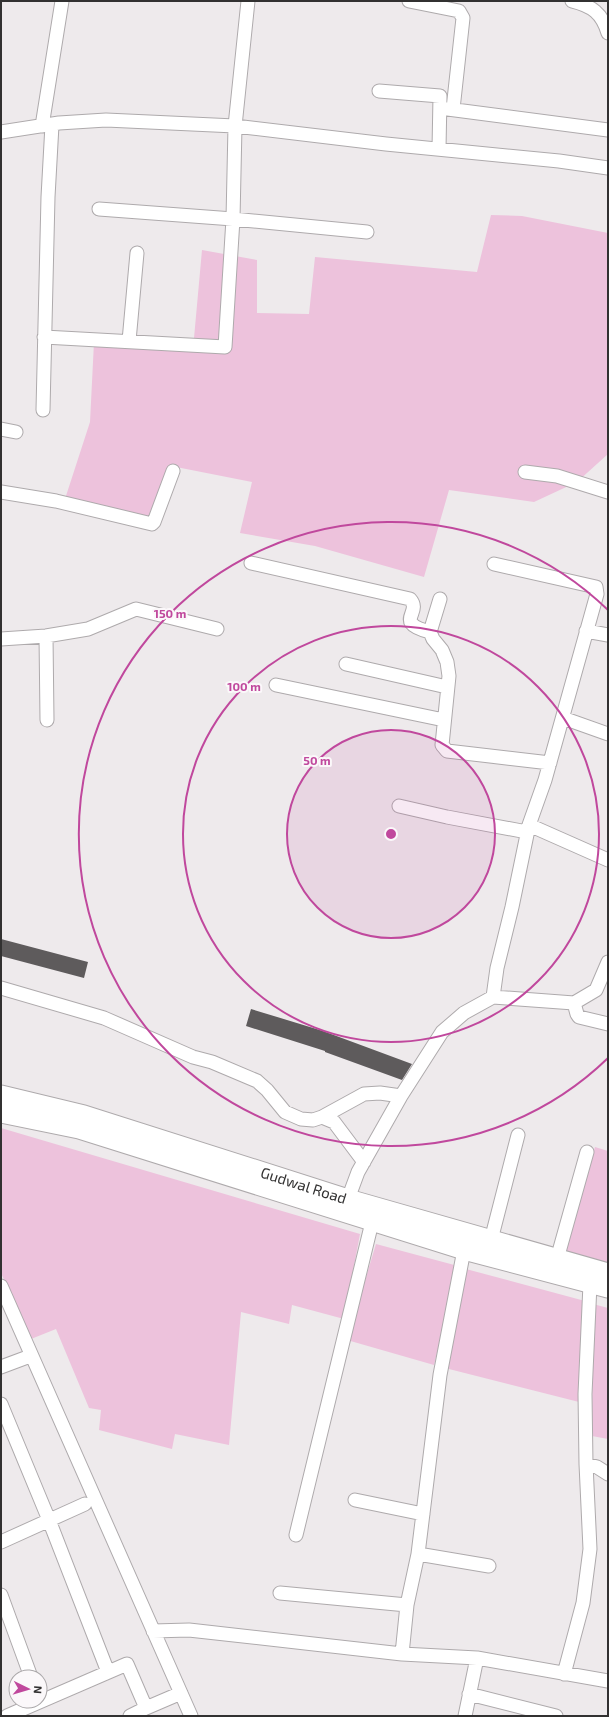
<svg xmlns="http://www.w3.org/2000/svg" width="609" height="1717" font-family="'Exo 2',sans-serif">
  <rect width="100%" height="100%" fill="#eeeaec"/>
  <path fill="#edc2dc" d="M 491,215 L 522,216 L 608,233 L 608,454 L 577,482 L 534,502 L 449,490 L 424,577 L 315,546 L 240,533 L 252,482 L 171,466 L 150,517 L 65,499 L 90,422 L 94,342 L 193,349 L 202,250 L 257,260 L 257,313 L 309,314 L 315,257 L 477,272 Z
    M 1,1128 L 360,1234 L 344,1319 L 292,1305 L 289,1324 L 241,1312 L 229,1445 L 175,1434 L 172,1449 L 99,1430 L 101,1410 L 89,1408 L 56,1329 L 31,1339 L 1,1273 Z
    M 595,1147 L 608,1151 L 608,1266 L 565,1253 L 565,1246 Z
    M 376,1244 L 458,1266 L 434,1365 L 347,1340 Z
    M 466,1269 L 585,1301 L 579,1402 L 445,1368 Z
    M 593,1304 L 608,1308 L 608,1439 L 592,1436 Z"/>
  <path fill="#5e5b5c" d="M 1,939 L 88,962 L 84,978 L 1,956 Z
    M 251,1009 L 323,1031 L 412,1064 L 402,1080 L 325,1052 L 325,1051 L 246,1026 Z"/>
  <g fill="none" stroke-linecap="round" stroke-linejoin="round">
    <g stroke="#aeaaac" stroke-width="15">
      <path id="street" d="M 409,1 L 459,11 L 463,18 L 453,109
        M 572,1 C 592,6 602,13 608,33
        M 379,91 L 440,96 L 439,149
        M 440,108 L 608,130
        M 42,126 L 62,1
        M 1,132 L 59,123 L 106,120 L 235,126 L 386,144 L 559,161 L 608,168
        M 99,209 L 233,219 L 367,232
        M 44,337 L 225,347 L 233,219 L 235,126 L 248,1
        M 129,341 L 137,253
        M 43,410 L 48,197 L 52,125
        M 1,429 L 16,432
        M 525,472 L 557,476 L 608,492
        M 1,492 L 56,501 L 152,524 L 154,522 L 173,471
        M 251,563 L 410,599 C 423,613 392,622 430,632
        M 440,599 L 430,632 L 433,639 L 442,650 L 447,662 L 449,676 L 442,745 L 447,751 L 550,763
        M 586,631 L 608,635
        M 46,636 L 47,720
        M 1,639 L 46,636 L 88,629 L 136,609 L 217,629
        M 346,664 L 447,687
        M 276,685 L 444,720
        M 563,718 L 608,734
        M 399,806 L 447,817 L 527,832
        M 529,825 L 608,860
        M 1,988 L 104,1018 L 193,1057 L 212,1062 L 257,1081 L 267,1090 L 285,1112 L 301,1119 L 313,1120 L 322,1117 L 364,1094 L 380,1093 L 401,1096
        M 493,997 L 574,1003 L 577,1014 L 579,1017 L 608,1024
        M 574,1003 L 596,990 L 608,962
        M 322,1117 L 334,1122 L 364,1162
        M 348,1199 L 358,1172 L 401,1096 L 442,1032 L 464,1013 L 493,997 L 497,968 L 512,907 L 529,825 L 545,780 L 597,594 L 596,587 L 494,564
        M 491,1240 L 518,1135
        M 464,1250 L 440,1375 L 418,1554 L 489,1566
        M 557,1259 L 587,1152
        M 1,1286 L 191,1716
        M 1,1367 L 25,1358
        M 1,1404 L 49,1520 L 108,1672
        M 586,1464 L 597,1467 L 608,1474
        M 355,1500 L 423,1514
        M 296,1535 L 374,1214
        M 1,1542 L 85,1504
        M 280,1593 L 407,1605
        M 1,1595 L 31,1677
        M 153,1631 L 189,1630 L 402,1654 L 477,1658 L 608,1681
        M 402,1654 L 407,1605 L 418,1554
        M 564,1674 L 583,1603 L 590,1549 L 586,1464 L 585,1394 L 590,1284
        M 469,1694 L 556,1716
        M 146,1708 L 181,1693
        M 7,1716 L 127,1664 L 146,1708 L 130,1716
        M 465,1716 L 477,1658"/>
    </g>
    <g stroke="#aeaaac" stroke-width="21">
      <g id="secondary">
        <path id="s1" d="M 1,1095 L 84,1115 L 348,1199 L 608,1273"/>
        <path d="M 1,1113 L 79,1129 L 464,1250 L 608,1288"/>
      </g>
    </g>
    <use href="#street" stroke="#fff" stroke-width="13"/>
    <use href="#secondary" stroke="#fff" stroke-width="19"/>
  </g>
  <circle cx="391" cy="834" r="104" fill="#c0489d" fill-opacity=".12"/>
  <g fill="none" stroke="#c0489d" stroke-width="2">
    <circle cx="391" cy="834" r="104"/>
    <circle cx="391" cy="834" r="208"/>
    <path d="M608 1058A312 312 0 1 1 608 610"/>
  </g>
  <g text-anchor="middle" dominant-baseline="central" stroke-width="4" stroke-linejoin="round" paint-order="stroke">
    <g font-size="15" fill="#323131" stroke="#fbf8fa">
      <text stroke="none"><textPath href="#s1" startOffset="316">Gudwal Road</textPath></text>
    </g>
  </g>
  <circle cx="391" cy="834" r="6" fill="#c0489d" stroke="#fbf8fa" stroke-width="2"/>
  <g font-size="12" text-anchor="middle" font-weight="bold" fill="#c0489d" stroke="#fbf8fa" stroke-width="4" stroke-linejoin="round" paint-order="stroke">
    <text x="170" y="618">150 m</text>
    <text x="244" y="691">100 m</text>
    <text x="317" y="765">50 m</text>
  </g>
  <rect width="609" height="1717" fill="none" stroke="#323131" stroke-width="4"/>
  <g transform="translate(28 1689) rotate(95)"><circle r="19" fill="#fbf8fa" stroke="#aba8aa"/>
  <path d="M0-3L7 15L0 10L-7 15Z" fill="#c0489d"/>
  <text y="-6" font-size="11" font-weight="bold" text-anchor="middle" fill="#323131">N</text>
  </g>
</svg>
